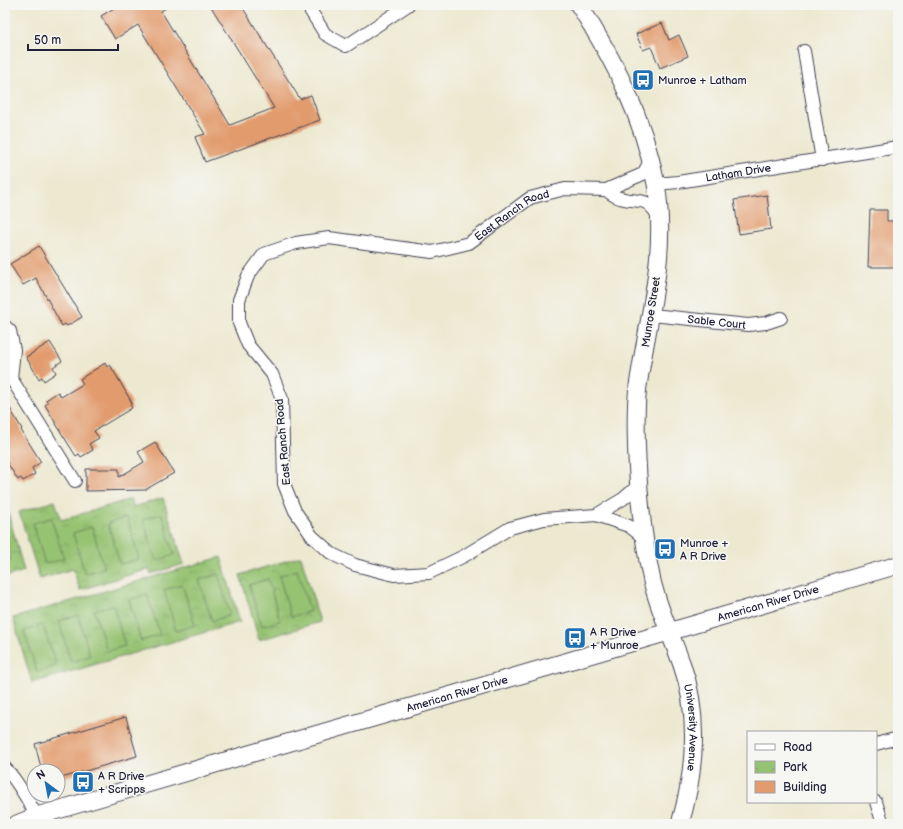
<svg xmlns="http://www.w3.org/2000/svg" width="903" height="829" font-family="'Balsamiq Sans',sans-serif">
  <defs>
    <pattern id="park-crowns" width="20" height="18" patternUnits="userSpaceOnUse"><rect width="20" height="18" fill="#96c372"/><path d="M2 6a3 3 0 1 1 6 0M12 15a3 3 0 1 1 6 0" fill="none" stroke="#81a764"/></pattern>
  </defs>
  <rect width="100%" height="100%" fill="#f6f6f2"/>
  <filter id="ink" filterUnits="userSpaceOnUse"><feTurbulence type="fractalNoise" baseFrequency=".025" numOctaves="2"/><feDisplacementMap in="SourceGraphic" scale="8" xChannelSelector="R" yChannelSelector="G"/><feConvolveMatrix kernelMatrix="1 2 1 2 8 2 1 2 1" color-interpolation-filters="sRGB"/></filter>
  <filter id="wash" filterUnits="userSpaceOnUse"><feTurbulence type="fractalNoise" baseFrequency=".012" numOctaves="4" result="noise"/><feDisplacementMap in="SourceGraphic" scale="16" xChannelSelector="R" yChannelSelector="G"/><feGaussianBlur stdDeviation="0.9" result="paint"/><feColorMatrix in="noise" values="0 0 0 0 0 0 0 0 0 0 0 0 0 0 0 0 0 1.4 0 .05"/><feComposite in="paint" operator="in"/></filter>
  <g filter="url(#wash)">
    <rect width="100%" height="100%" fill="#ede9d1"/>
    <path fill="url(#park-crowns)" stroke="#5c7256" d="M 163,498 L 184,564 L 151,574 L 149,569 L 80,590 L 73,569 L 40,579 L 19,512 L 55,501 L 61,520 L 131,499 L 133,507 Z
      M 5,501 L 24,571 L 5,577 Z
      M 301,556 L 320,622 L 259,640 L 240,575 Z
      M 221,557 L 240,622 L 32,683 L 13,618 Z"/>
    <path fill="#96c372" stroke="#5c7256" d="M 162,514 L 174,555 L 156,561 L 143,519 Z
      M 127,517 L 139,559 L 120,564 L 108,523 Z
      M 51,518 L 64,559 L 45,564 L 33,523 Z
      M 92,527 L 104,568 L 85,574 L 73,533 Z
      M 5,538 L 11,560 L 5,562 Z
      M 297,570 L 310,611 L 291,617 L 279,576 Z
      M 218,574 L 230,615 L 212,621 L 199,580 Z
      M 268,579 L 280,621 L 262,626 L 249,585 Z
      M 182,584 L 195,625 L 176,631 L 164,590 Z
      M 147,594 L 160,635 L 141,641 L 129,600 Z
      M 113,605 L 125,646 L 107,651 L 94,610 Z
      M 78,615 L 90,656 L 71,662 L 59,621 Z
      M 43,625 L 56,666 L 37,672 L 24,631 Z"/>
    <g id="blocks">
      <path fill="#e29b6d" d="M 119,5 L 171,5 L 161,11 L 230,125 L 274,108 L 210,5 L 241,5 L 300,99 L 311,95 L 320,120 L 205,162 L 195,137 L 205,134 L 138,25 L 115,39 L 101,16 Z
        M 662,23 L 669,40 L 679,35 L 688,56 L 660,68 L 651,47 L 643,50 L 636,34 Z
        M 767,195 L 771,229 L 739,234 L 734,200 Z
        M 870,210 L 887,210 L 887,221 L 898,221 L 898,267 L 868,267 Z
        M 39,246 L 82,317 L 67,326 L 65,324 L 62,326 L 36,278 L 23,285 L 10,264 Z
        M 50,342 L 62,361 L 53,367 L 56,373 L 44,381 L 42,377 L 39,379 L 26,357 Z
        M 105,363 L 107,367 L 110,365 L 119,380 L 132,403 L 130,404 L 132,408 L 94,431 L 99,438 L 89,444 L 93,450 L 81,457 L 79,454 L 76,456 L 62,434 L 45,405 L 48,403 L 46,400 L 58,392 L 61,397 L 83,384 L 80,379 Z
        M 5,400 L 22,429 L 21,430 L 41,462 L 32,468 L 35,474 L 23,481 L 21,478 L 18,480 L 5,459 Z
        M 155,442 L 174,473 L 145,490 L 86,491 L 86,469 L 119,469 L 119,477 L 144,462 L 138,452 Z
        M 126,717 L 137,756 L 58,779 L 58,771 L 42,771 L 35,744 Z"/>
    </g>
  </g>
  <g filter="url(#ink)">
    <use href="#blocks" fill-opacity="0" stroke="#404052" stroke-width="1"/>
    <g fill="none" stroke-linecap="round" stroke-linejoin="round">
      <g stroke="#404052" stroke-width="14">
        <g id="street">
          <path d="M 307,5 L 325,34 L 346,46 L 408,5"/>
          <path d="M 804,51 L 822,160"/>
          <path id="s1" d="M 656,184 L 678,182 L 898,147"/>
          <path d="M 606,190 C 610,193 615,197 620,198 C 641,204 644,194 659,217"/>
          <path id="s2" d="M 652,315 L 748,325 L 766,323 L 781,318"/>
          <path d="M 5,326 L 10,331 L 14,350 L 11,378 L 75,481"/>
          <path id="s3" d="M 639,485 L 623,499 L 596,515 L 544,519 L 510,528 L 464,556 L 429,573 L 394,575 L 355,565 L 332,554 L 312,536 L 295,511 L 284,484 L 282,399 L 272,374 L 248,345 L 239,323 L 239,300 L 248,276 L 264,254 L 296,243 L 329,238 L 432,252 L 469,243 L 530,198 L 565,189 L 606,190 L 643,174 L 650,161"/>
          <path d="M 596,515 L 629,526 L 644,538"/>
          <path d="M 876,744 L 898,738"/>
          <path d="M 5,768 C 19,782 27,800 37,816"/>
          <path d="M 876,802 L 883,824"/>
        </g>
      </g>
      <g stroke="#404052" stroke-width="19">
        <g id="secondary">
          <path id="s4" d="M 579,5 C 615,62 643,116 656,184 C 668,253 648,318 638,386 C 635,409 636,435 637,458 C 639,499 643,541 652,581 C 659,610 672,637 682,665 C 700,715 695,773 680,824"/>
          <path id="s5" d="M 17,824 L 37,816 L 898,565"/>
        </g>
      </g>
      <use href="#street" stroke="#fff" stroke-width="12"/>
      <use href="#secondary" stroke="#fff" stroke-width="17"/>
    </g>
  </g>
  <defs>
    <g id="bus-square" transform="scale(1.15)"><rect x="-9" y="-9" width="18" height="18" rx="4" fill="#1f6fb2" stroke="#f6f6f2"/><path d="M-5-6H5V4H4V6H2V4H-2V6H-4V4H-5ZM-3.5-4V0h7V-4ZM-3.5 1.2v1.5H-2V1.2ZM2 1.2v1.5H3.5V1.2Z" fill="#fff"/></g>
  </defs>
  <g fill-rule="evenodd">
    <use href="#bus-square" x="643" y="80"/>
    <use href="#bus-square" x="665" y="549"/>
    <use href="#bus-square" x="575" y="638"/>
    <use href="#bus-square" x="83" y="782"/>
  </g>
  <g text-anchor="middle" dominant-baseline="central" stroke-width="3.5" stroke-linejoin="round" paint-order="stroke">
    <g font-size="11" fill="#22223b" stroke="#f6f6f2" text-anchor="start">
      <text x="658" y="80">Munroe + Latham</text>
      <text x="680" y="543">Munroe +<tspan x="680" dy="13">A R Drive</tspan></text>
      <text x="590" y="632">A R Drive<tspan x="590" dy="13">+ Munroe</tspan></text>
      <text x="98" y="776">A R Drive<tspan x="98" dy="13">+ Scripps</tspan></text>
    </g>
    <g font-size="11" fill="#22223b" stroke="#f6f6f2">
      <text stroke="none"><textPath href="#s1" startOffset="83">Latham Drive</textPath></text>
      <text stroke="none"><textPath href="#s3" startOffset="930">East Ranch Road</textPath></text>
      <text transform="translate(651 312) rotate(-81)">Munroe Street</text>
      <text stroke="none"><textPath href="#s2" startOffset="65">Sable Court</textPath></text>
      <text transform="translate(283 442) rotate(-95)">East Ranch Road</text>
      <text stroke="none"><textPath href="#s5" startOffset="783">American River Drive</textPath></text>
      <text stroke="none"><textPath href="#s5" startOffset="459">American River Drive</textPath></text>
      <text stroke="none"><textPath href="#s4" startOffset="749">University Avenue</textPath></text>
    </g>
  </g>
  <rect width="903" height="829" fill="none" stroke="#f6f6f2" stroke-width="20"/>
  <rect x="747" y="731" width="130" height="72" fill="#f6f6f2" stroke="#a1a1a9"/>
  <rect x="755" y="744" width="20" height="6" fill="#ffffff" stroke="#a1a1a9"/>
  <text x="783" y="751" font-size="12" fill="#22223b">Road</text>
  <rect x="755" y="761" width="20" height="12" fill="url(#park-crowns)" stroke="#a1a1a9"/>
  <text x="783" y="771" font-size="12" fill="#22223b">Park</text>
  <rect x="755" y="781" width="20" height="12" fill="#e29b6d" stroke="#a1a1a9"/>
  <text x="783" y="791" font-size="12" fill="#22223b">Building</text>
  <g transform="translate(46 783) rotate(328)"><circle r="19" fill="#f6f6f2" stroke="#a1a1a9"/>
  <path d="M0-3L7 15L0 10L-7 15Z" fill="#1f6fb2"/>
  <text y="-6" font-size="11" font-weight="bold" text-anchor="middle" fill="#22223b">N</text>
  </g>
  <path d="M28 44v6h90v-6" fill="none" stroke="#22223b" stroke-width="2"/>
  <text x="34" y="44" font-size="12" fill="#22223b" stroke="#f6f6f2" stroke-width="3" paint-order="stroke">50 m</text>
</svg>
